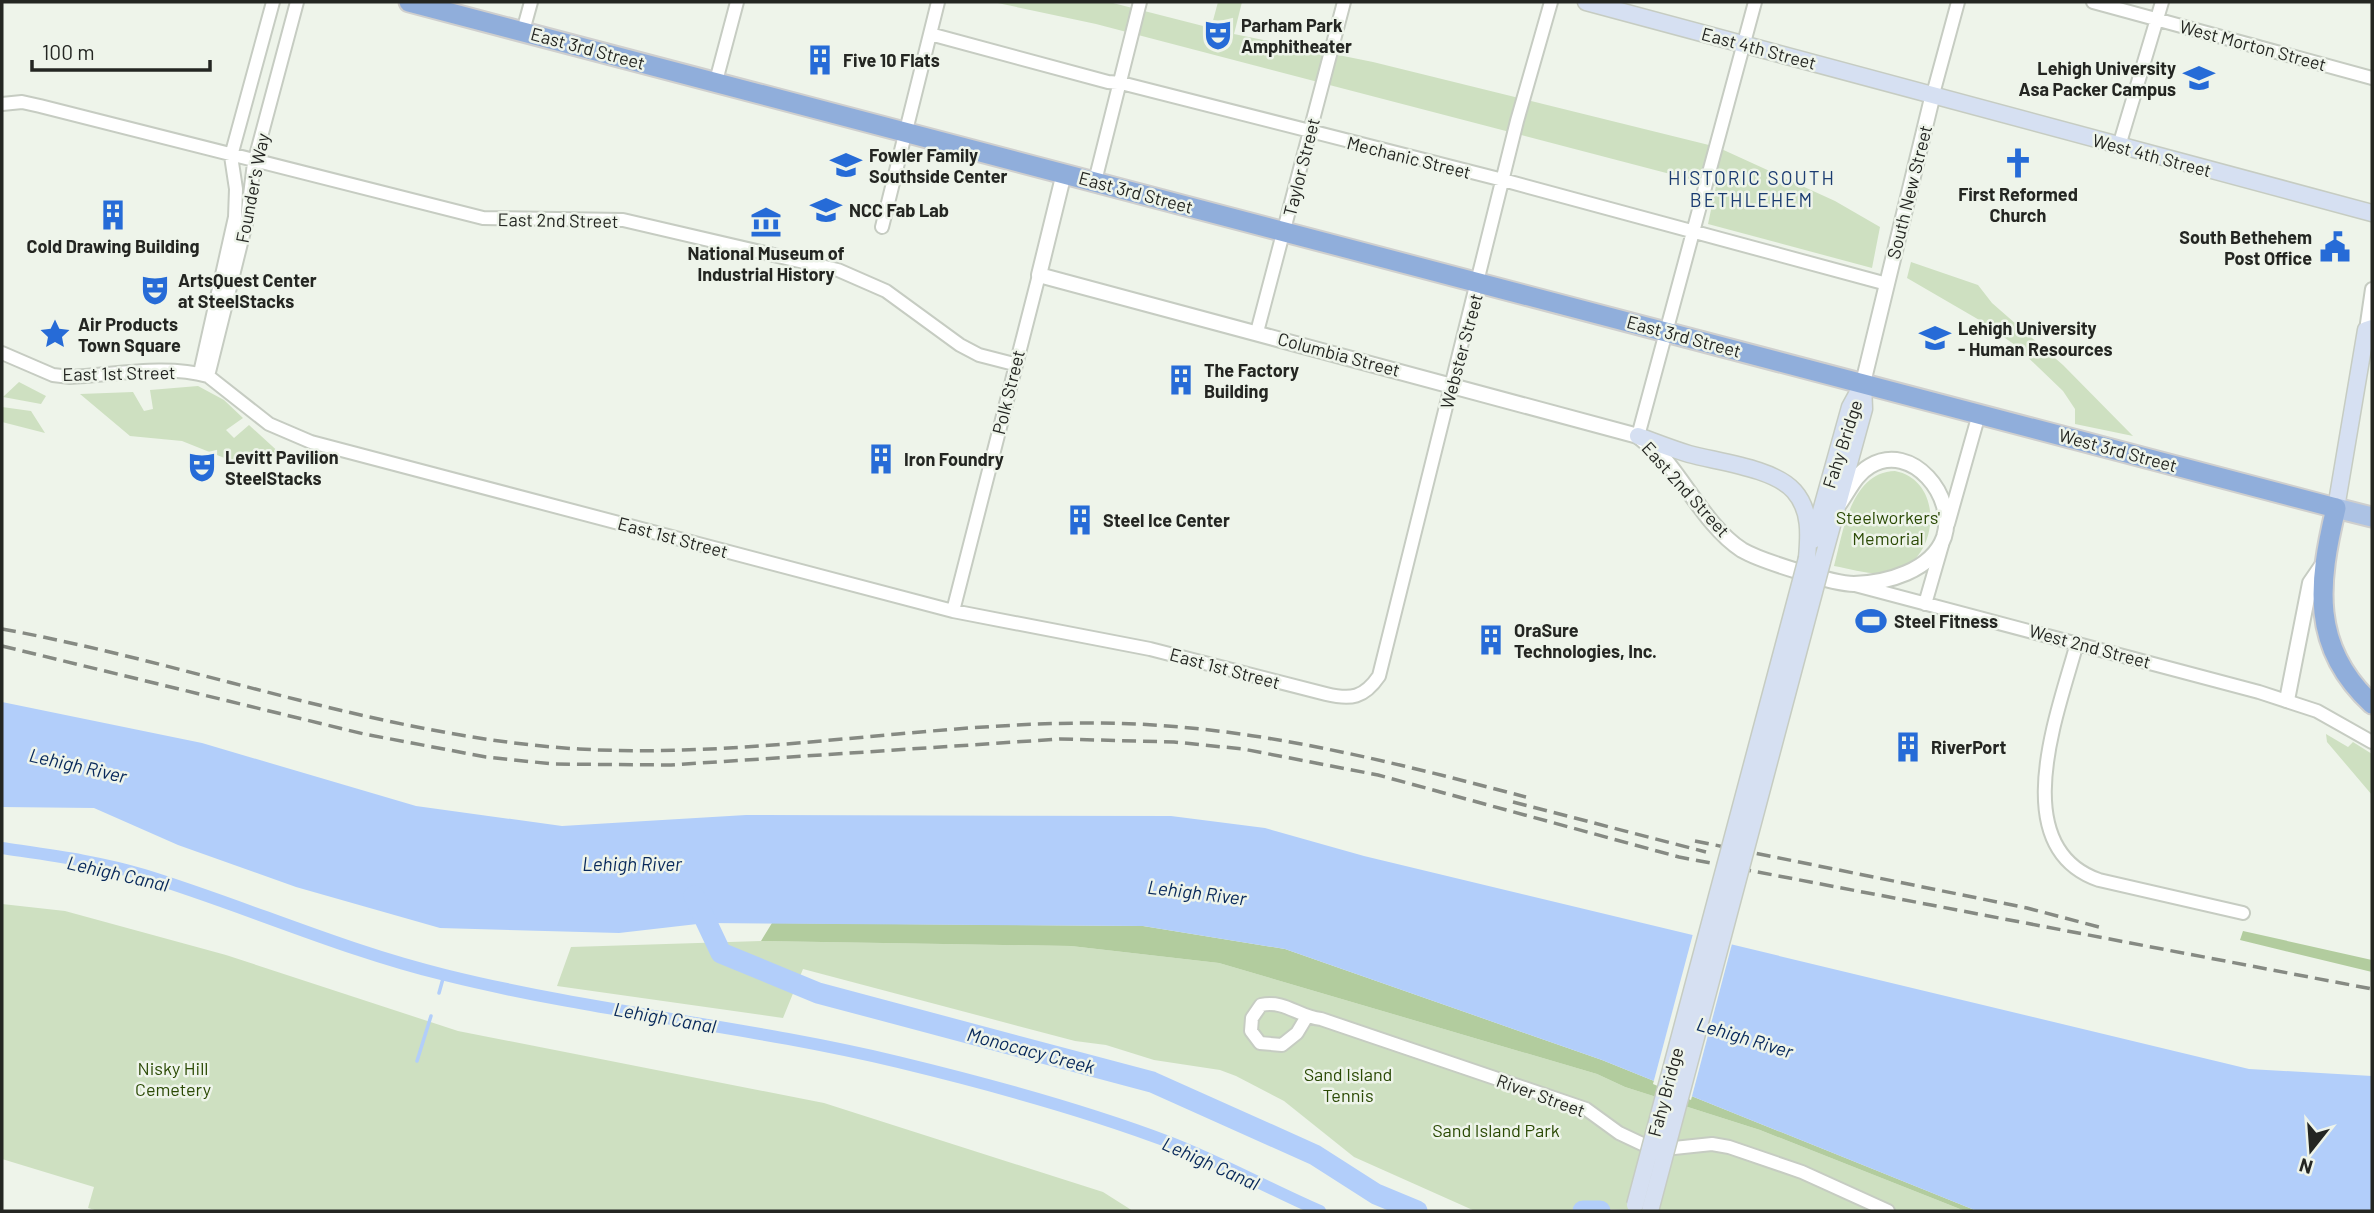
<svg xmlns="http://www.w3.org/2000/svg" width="2374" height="1213" font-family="Barlow,sans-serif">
  <rect width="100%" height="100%" fill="#eef4ea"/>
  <path fill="#cee0c1" d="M 993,2 L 1109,2 L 1211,28 L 1218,2 L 1242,2 L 1234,34 L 1373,62 L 1717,147 L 1835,201 L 1880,227 L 1872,268 L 1708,224 L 1716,186 L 1096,24 Z
    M 1911,262 L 1978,285 L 1992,303 L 2063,365 L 2133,436 L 2075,424 L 2075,409 L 2063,391 L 2015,345 L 1981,321 L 1907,278 Z
    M 19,382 L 46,396 L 41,404 L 3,397 Z
    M 198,386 L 224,400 L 243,418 L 226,430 L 234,438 L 249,425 L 283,456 L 232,461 L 182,441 L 130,436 L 80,394 L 133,392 L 144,411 L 153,409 L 150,390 Z
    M 2,407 L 31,411 L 45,433 L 2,422 Z
    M 1895,471 C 1946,481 1939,561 1893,572 C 1874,577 1853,569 1834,566 C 1843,532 1851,472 1895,471 Z
    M 2326,734 L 2348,747 L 2353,742 L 2372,754 L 2372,795 L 2327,742 Z
    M 2,904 L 65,911 L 226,955 L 458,1031 L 824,1103 L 1103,1192 L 1133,1211 L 98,1211 L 88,1208 L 94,1187 L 2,1159 Z
    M 761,941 L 1071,946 L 1219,963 L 1597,1074 L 1625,1087 L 1760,1130 L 1965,1211 L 1654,1211 L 1589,1208 L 1566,1211 L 1475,1211 L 1354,1157 L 1284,1101 L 1236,1076 L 1220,1070 L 1154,1060 L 1106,1045 L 1075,1041 L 803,969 L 783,1018 L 557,986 L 571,947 Z"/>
  <path fill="#b2cc9e" d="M 772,923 L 1143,926 L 1285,949 L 1602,1060 L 1977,1211 L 1965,1211 L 1760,1130 L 1625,1087 L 1597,1074 L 1219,963 L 1071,946 L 761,941 Z
    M 2243,931 L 2372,960 L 2372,972 L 2240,940 Z"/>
  <path fill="#b2cefa" d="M 2,702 L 202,743 L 416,806 L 562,826 L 746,815 L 1171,816 L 1265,828 L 1364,856 L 2249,1069 L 2372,1076 L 2372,1211 L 1977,1211 L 1602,1060 L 1285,949 L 1143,926 L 706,923 L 619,933 L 440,928 L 296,887 L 178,845 L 94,808 L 2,807 Z"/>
  <path fill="#eef4ea" d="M 1694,930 L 1733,940 L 1691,1100 L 1653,1084 Z"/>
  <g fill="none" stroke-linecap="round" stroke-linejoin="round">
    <path stroke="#b2cefa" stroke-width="3.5" d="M 439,993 L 444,975
      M 417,1061 L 431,1016"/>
    <path stroke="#b2cefa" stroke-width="12" d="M 2,848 C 49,855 98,861 144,875 C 245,906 342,950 445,975 C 594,1012 748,1026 898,1062 C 989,1084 1082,1109 1169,1142 C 1221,1162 1269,1189 1320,1211"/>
    <path stroke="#b2cefa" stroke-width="21" d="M 694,896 L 721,953 L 818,993 L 1152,1082 L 1315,1155 L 1376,1194 L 1417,1211
      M 1583,1211 L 1600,1211"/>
    <g stroke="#c6ccc2" stroke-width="16">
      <path id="minor" d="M 2093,2 L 2372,78
        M 523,31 L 531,2
        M 930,34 L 1108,82 L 1121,83 L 1503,180 L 1887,284
        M 716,81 L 737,2
        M 1933,94 L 1958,2
        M 2,104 L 22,102 L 40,106 L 483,218 L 623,220 L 838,270 L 886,291 L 960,345 L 979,355 L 1014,364
        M 2119,146 L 2162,2
        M 1095,181 L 1140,2
        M 882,227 L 938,2
        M 2366,330 L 2372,289
        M 1257,332 L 1344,2
        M 2,353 L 53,375 L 70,377 C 114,375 165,364 208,376 L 269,424 L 311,442 L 953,611 L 1150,649 L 1326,694 C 1351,700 1364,698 1379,676 L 1517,121 L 1551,2
        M 200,373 L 235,217 L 236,189 L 231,156 L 273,2
        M 208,376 L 247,219 L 254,163 L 297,2
        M 1638,436 L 1755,2
        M 1948,524 L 1979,414
        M 1855,585 L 2259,692 L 2317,711 L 2372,742
        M 1925,604 L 1942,545
        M 953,611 L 1039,275
        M 2077,643 C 2059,710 2004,847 2099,880 L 2243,913
        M 1306,1018 L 1297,1033 L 1282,1045 L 1260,1043 L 1251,1031 L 1252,1018 L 1261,1005 C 1286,1000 1298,1017 1321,1019 L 1586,1109 L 1619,1133 L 1655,1150 L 1712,1144 L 1729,1147 L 1802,1172 L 1888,1211"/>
    </g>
    <g stroke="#c6ccc2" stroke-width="18">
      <path id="tertiary" d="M 1064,173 L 1039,275 L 1638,436 C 1647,444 1658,452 1666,461 C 1689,489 1711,530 1742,550 C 1761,561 1834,584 1854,584 C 1886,583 1932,571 1944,537 C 1957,497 1912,441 1870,466 C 1856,474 1849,490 1840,503
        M 1863,383 L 1933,94
        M 2287,700 L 2310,583 L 2323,564"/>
    </g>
    <g stroke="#c6ccc2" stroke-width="19">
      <path id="secondary" d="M 1586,2 L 2372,213
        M 1638,436 C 1655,442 1672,449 1689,454 C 1718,462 1774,468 1794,491 C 1811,510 1809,535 1807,558
        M 2336,508 L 2366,330 L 2372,328
        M 1813,540 L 1850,407 L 1862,385
        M 1822,562 L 1864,409 L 1863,383"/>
    </g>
    <g stroke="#cfcfce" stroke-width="23">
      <path id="primary" d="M 2336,508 L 2372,517"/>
    </g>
    <g stroke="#cfcfce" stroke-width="23">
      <path id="trunk" d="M 409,2 L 2336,508 C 2318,583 2310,647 2372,704"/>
    </g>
    <use href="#minor" stroke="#fff" stroke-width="12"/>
    <use href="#tertiary" stroke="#fff" stroke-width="14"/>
    <use href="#secondary" stroke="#d6e0f2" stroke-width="16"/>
    <use href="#primary" stroke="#acc2e4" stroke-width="19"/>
    <use href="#trunk" stroke="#90aedb" stroke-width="19"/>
    <path stroke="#868a83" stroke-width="3.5" stroke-dasharray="14 7" stroke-linecap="butt" d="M 2,629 C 195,664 382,737 579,749 C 753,759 925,722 1099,723 C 1245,724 1385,760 1526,797
      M 2,646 L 364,734 L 486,757 L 553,764 L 671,765 L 1060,739 L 1174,742 L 1243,749 L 1378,775 L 1679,857 L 2372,989
      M 1513,802 L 1706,852
      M 1695,841 L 2027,908 L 2099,927"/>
    <g stroke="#c6ccc2" stroke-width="19" stroke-linecap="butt">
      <path id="secondary-bridge" d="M 1635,1205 L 1807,558
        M 1650,1211 L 1822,562"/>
    </g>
    <use href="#secondary-bridge" stroke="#d6e0f2" stroke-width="16"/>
  </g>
  <defs>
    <g id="theatre-bare" transform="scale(2.415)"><path d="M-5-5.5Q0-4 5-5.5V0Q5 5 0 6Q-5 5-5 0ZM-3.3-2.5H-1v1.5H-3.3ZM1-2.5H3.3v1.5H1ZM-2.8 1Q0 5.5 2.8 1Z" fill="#266bd7" stroke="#eef4ea" stroke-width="2.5" paint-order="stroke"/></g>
    <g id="building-bare" transform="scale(2.415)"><path d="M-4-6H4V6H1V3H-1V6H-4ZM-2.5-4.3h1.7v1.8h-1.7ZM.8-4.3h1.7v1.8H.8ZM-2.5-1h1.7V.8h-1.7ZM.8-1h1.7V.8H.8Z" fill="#266bd7" stroke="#eef4ea" stroke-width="2.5" paint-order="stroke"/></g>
    <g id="university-bare" transform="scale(2.415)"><path d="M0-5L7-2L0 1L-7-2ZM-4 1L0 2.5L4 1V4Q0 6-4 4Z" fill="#266bd7" stroke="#eef4ea" stroke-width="2.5" paint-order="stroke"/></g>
    <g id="church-bare" transform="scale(2.415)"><path d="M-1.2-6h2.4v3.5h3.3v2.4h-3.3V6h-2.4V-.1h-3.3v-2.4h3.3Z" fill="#266bd7" stroke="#eef4ea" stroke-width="2.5" paint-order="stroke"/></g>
    <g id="museum-bare" transform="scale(2.415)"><path d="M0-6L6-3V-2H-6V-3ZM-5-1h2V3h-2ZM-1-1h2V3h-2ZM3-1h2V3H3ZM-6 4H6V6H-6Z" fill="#266bd7" stroke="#eef4ea" stroke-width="2.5" paint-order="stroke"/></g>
    <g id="civic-bare" transform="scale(2.415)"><path d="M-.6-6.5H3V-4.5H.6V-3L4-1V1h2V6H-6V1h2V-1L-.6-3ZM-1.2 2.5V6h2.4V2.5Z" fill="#266bd7" stroke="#eef4ea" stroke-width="2.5" paint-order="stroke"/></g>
    <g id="sight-bare" transform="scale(2.415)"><path d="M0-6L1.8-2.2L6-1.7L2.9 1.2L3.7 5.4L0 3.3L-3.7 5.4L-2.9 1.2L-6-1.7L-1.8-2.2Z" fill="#266bd7" stroke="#eef4ea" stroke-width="2.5" paint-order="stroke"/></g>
    <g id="stadium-bare" transform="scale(2.415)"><path d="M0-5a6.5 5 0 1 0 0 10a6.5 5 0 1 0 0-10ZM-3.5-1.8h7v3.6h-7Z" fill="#266bd7" stroke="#eef4ea" stroke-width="2.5" paint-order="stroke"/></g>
  </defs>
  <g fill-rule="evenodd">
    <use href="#theatre-bare" x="1218" y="35"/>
    <use href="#building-bare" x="820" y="60"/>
    <use href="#university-bare" x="2199" y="78"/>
    <use href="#church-bare" x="2018" y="163"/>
    <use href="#university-bare" x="846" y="165"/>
    <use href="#university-bare" x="826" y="210"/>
    <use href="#building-bare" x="113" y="215"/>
    <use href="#museum-bare" x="766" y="222"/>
    <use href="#civic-bare" x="2335" y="247"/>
    <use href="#theatre-bare" x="155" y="290"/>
    <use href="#sight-bare" x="55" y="334"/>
    <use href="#university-bare" x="1935" y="338"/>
    <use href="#building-bare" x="1181" y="380"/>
    <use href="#building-bare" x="881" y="459"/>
    <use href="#theatre-bare" x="202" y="467"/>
    <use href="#building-bare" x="1080" y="520"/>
    <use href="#stadium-bare" x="1871" y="621"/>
    <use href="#building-bare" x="1491" y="640"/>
    <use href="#building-bare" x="1908" y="747"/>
  </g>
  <g text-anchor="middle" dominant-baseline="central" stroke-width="5" stroke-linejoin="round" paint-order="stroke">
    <g font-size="18" font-weight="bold" fill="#242622" stroke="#eef4ea" text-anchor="start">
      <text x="1241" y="25">Parham Park<tspan x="1241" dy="21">Amphitheater</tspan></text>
      <text x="843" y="60">Five 10 Flats</text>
      <text x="2176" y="68" text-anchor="end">Lehigh University<tspan x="2176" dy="21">Asa Packer Campus</tspan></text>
      <text x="869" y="155">Fowler Family<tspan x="869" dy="21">Southside Center</tspan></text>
      <text x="2018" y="194" text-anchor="middle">First Reformed<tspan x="2018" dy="21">Church</tspan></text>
      <text x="849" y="210">NCC Fab Lab</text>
      <text x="2312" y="237" text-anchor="end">South Bethehem<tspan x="2312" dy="21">Post Office</tspan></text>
      <text x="113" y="246" text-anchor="middle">Cold Drawing Building</text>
      <text x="766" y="253" text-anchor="middle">National Museum of<tspan x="766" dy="21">Industrial History</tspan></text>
      <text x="178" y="280">ArtsQuest Center<tspan x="178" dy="21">at SteelStacks</tspan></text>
      <text x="78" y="324">Air Products<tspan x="78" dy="21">Town Square</tspan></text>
      <text x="1958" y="328">Lehigh University<tspan x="1958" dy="21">- Human Resources</tspan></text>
      <text x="1204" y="370">The Factory<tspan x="1204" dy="21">Building</tspan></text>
      <text x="225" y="457">Levitt Pavilion<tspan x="225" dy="21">SteelStacks</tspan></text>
      <text x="904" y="459">Iron Foundry</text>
      <text x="1103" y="520">Steel Ice Center</text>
      <text x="1894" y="621">Steel Fitness</text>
      <text x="1514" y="630">OraSure<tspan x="1514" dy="21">Technologies, Inc.</tspan></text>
      <text x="1931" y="747">RiverPort</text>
    </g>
    <g font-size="18" fill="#242622" stroke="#eef4ea">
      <text transform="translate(2253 45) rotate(15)">West Morton Street</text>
      <text transform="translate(588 48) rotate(15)">East 3rd Street</text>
      <text transform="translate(1759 48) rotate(15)">East 4th Street</text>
      <text transform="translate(2152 155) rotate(15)">West 4th Street</text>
      <text transform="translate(1409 157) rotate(14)">Mechanic Street</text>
      <text transform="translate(1301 167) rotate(-76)">Taylor Street</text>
      <text transform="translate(252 188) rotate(-79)">Founder's Way</text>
      <text transform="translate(1136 192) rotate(15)">East 3rd Street</text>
      <text transform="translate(1909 192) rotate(-76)">South New Street</text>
      <text transform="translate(558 220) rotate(1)">East 2nd Street</text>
      <text transform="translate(1684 336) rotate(15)">East 3rd Street</text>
      <text transform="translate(1461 351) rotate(-75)">Webster Street</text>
      <text transform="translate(1339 354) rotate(15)">Columbia Street</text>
      <text transform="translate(119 373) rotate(-1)">East 1st Street</text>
      <text transform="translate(1008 392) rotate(-76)">Polk Street</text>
      <text transform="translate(1842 444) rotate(-72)">Fahy Bridge</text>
      <text transform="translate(2118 450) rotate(15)">West 3rd Street</text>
      <text transform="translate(1686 489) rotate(48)">East 2nd Street</text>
      <text transform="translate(673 537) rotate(15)">East 1st Street</text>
      <text transform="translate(2090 646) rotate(15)">West 2nd Street</text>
      <text transform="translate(1225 668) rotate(15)">East 1st Street</text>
      <text transform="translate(1665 1092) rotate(-75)">Fahy Bridge</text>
      <text transform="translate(1541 1095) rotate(20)">River Street</text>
    </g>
    <g font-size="18" fill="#2b4a05" stroke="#eef4ea">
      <text x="1888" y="517">Steelworkers'<tspan x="1888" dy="21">Memorial</tspan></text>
      <text x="173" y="1068">Nisky Hill<tspan x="173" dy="21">Cemetery</tspan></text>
      <text x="1348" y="1074">Sand Island<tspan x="1348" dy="21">Tennis</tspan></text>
      <text x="1496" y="1130">Sand Island Park</text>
    </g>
    <g font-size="19" letter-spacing="2" fill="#1b3c71" stroke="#eef4ea">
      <text x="1752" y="177">HISTORIC SOUTH<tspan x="1752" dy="22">BETHLEHEM</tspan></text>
    </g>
    <g font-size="19" font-style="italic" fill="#08295b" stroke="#eef4ea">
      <text transform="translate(78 765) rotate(13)">Lehigh River</text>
      <text x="632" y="863">Lehigh River</text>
      <text transform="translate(118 873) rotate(13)">Lehigh Canal</text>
      <text transform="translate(1197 892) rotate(7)">Lehigh River</text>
      <text transform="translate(665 1017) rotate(10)">Lehigh Canal</text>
      <text transform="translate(1745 1037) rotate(17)">Lehigh River</text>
      <text transform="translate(1031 1050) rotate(15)">Monocacy Creek</text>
      <text transform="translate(1211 1163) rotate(24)">Lehigh Canal</text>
    </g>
  </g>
  <rect width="2374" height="1213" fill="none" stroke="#242622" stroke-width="7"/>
  <g transform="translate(2311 1150) rotate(197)" stroke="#eef4ea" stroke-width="5" paint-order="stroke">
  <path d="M0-5L12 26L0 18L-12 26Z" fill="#242622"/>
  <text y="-10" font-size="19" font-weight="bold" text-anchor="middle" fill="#242622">N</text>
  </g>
  <path d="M32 60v10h178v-10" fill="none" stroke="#242622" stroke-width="3.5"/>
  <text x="42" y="60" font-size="21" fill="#242622" stroke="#eef4ea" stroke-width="5" paint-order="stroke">100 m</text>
</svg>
